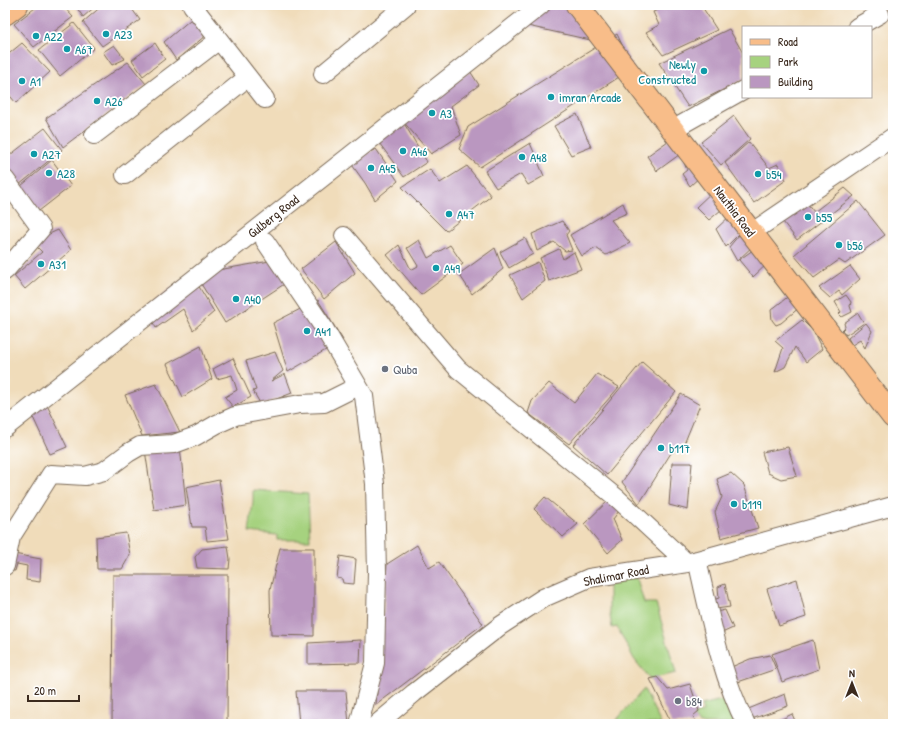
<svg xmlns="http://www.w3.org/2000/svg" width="898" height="729" font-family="'Patrick Hand',sans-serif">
  <rect width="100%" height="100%" fill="#fff"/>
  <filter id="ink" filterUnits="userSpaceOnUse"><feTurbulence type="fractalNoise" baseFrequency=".025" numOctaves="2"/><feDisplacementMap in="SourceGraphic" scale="8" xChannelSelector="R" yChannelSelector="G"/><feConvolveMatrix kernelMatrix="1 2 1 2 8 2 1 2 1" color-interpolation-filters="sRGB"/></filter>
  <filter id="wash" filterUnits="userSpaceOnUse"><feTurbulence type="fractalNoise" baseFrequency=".012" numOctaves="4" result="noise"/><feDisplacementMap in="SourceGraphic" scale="16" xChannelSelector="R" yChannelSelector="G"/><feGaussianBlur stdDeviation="0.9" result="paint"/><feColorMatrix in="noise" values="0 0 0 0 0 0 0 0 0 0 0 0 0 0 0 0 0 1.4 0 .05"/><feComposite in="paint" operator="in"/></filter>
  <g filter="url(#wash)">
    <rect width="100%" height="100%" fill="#f0dcba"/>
    <path fill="#a6d27f" stroke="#707e4e" d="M 253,490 L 308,494 L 310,540 L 277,540 L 277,535 L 249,532 L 253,502 Z
      M 636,575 L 644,603 L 656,603 L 676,673 L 650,679 L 634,659 L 617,627 L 612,628 L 609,609 L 609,585 Z
      M 644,689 L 661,724 L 613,724 Z
      M 726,699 L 739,724 L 700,724 L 693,716 L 703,712 L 701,705 Z"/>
    <g id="blocks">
      <path fill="#ba97c0" d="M 39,5 L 62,5 L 73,17 L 34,47 L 14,24 Z
        M 75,5 L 97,5 L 83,17 Z
        M 103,5 L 129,5 L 140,20 L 102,46 L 83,22 Z
        M 546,5 L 566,5 L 595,41 L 523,25 Z
        M 668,5 L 701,5 L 717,30 L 663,55 L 646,32 L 659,25 L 653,12 Z
        M 204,8 L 217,26 L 176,60 L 164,42 Z
        M 74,23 L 94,48 L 60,76 L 39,50 Z
        M 729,29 L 743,53 L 743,80 L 688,107 L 659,63 Z
        M 617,34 L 633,68 L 480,167 L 459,149 L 468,127 Z
        M 22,43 L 50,72 L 16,103 L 5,90 L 5,57 Z
        M 155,43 L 165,59 L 143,76 L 132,60 Z
        M 114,45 L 125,59 L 112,65 L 103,52 Z
        M 128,62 L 146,84 L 63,147 L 46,118 Z
        M 470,71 L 479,85 L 451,106 L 461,135 L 431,154 L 402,120 L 427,162 L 404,177 L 377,140 L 402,120 Z
        M 577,114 L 591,147 L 571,155 L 554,126 Z
        M 734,116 L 750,139 L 721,165 L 701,142 Z
        M 45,128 L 62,150 L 19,185 L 5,167 L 5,159 Z
        M 675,136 L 687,149 L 657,171 L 647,156 Z
        M 749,142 L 769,168 L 778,164 L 786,180 L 754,203 L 725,163 Z
        M 530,143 L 544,176 L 528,185 L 521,174 L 496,188 L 485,171 Z
        M 376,149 L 398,181 L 375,200 L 365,183 L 350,162 Z
        M 682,158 L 703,174 L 690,186 L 682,174 L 687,170 Z
        M 52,160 L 71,186 L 39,211 L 21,186 Z
        M 467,166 L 491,196 L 446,231 L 402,187 L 430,169 L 440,183 Z
        M 845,188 L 854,196 L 797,240 L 783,222 L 807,203 L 814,212 Z
        M 714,190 L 727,205 L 709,220 L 696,207 Z
        M 858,201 L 885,235 L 845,264 L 839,260 L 814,278 L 794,255 Z
        M 623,203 L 627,213 L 611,220 L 630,243 L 606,255 L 596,248 L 582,256 L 570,235 Z
        M 733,213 L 744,229 L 726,247 L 716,229 Z
        M 562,221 L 569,231 L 566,235 L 572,250 L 565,251 L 554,242 L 537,251 L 532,234 Z
        M 744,229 L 754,245 L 737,261 L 729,247 Z
        M 58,230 L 71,250 L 25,289 L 14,276 L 42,252 L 32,242 Z
        M 525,238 L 533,254 L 509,268 L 500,252 Z
        M 419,240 L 428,258 L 450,245 L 463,264 L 421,295 L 387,255 L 399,245 L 411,270 L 418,266 L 407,248 Z
        M 336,242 L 355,273 L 324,299 L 301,269 Z
        M 757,247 L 768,263 L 753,277 L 739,260 Z
        M 495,248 L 503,269 L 472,294 L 459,274 Z
        M 559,249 L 563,259 L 574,252 L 581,269 L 549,281 L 540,258 Z
        M 287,258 L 298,275 L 225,323 L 195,274 Z
        M 538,262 L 545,281 L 523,298 L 510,275 Z
        M 850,266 L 860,279 L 842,295 L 839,291 L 830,298 L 819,288 Z
        M 191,273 L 214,312 L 193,330 L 183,309 L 156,328 L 145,308 Z
        M 790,295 L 800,307 L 781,323 L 776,325 L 772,320 L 771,310 Z
        M 846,295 L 851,302 L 850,306 L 852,312 L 842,317 L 839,314 L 841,312 L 835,302 Z
        M 318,300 L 343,340 L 288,372 L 273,323 Z
        M 858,313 L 864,323 L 846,335 L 842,330 L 845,327 L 844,323 Z
        M 802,320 L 813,331 L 822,349 L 806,362 L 795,347 L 785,367 L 775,372 L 783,348 L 775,341 Z
        M 866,323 L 872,331 L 865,348 L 860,340 L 852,345 L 848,338 Z
        M 201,346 L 212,379 L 183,397 L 167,364 Z
        M 275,352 L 283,371 L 271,381 L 285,374 L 292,393 L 261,405 L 253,391 L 256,390 L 246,361 Z
        M 233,358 L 251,397 L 233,407 L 225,397 L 237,390 L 232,375 L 217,379 L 213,369 Z
        M 642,362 L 676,392 L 607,475 L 573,445 Z
        M 597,374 L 619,387 L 569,444 L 528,413 L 532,401 L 549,383 L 574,403 Z
        M 156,384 L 180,432 L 142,436 L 125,395 Z
        M 681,394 L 700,405 L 684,444 L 671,453 L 639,504 L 622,482 Z
        M 46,403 L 67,447 L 50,454 L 31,413 Z
        M 180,446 L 186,505 L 154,510 L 145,450 Z
        M 788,447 L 797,476 L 781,479 L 768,473 L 762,452 Z
        M 672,463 L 692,463 L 688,510 L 669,505 Z
        M 731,473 L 744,485 L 758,528 L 721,538 L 715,512 L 722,497 L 717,479 Z
        M 219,480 L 229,539 L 207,541 L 205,527 L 192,527 L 186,487 Z
        M 545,497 L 578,524 L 563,537 L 534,509 Z
        M 611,498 L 622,507 L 613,519 L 622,540 L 608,553 L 584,524 Z
        M 126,533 L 130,555 L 122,569 L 97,569 L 96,537 Z
        M 417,545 L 429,568 L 439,562 L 483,624 L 376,705 L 387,564 Z
        M 228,546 L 230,559 L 229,569 L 197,568 L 195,557 L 202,549 Z
        M 280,548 L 314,548 L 314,636 L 271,635 L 270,590 Z
        M 14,554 L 41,559 L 40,582 L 26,580 L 27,566 L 17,564 L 15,571 L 8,570 Z
        M 340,556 L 356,559 L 354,584 L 343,583 L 342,579 L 337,578 Z
        M 113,575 L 228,575 L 227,724 L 112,724 Z
        M 797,579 L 806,617 L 779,626 L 767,589 Z
        M 725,584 L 730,607 L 716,609 L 713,600 L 719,598 L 718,587 Z
        M 725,610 L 733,628 L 722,633 L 716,612 Z
        M 361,640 L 360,663 L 308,664 L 308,643 Z
        M 813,640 L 819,669 L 782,682 L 772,654 Z
        M 770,655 L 776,669 L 732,684 L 729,668 L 750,659 Z
        M 657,677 L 668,690 L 690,684 L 699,711 L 693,716 L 696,722 L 692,724 L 672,724 L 650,679 Z
        M 296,691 L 346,691 L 349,724 L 299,724 Z
        M 785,694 L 788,706 L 749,720 L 746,710 Z
        M 792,714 L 796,723 L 794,724 L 772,724 Z"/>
    </g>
  </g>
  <g filter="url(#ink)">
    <use href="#blocks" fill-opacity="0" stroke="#7a6855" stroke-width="1"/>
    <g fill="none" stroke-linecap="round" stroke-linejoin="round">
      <g stroke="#7a6855" stroke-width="20">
        <path id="minor" d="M 192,5 L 265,99
          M 857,27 L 880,14 L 875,5
          M 323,74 L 406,5
          M 672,130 L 743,90
          M 94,135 L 219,40
          M 125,175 L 248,77
          M 5,179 L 41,229 L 5,271
          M 751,233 L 893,137
          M 344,236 L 458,369 L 618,499 L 687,563
          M 265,241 L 324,328 L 364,396 L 375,484 L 377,572 L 375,663 L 359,724
          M 5,428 L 541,5
          M 697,560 C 710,615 720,673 746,724
          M 5,566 L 11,537 L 51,474 L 85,476 L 104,471 L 128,453 L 140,446 L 174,444 L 196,436 L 217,424 L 235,416 L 300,404 L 324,403 L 358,386
          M 377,724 L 414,693 L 500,626 L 543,598 L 589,578 L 687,563 L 893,506"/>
      </g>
      <g stroke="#7a6855" stroke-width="24">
        <path id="major" d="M 577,5 L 893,417
          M 5,14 L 17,5"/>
      </g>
      <use href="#minor" stroke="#fff" stroke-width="18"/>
      <use href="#major" stroke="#f8bd89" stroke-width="22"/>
    </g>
  </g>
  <g fill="#0f9aa8" stroke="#fff" stroke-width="1.5">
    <circle cx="106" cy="34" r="4"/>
    <circle cx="36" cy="36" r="4"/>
    <circle cx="67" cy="49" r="4"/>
    <circle cx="704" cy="71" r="4"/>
    <circle cx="22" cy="81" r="4"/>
    <circle cx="551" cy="97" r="4"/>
    <circle cx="97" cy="101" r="4"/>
    <circle cx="432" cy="113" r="4"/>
    <circle cx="403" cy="151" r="4"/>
    <circle cx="34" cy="154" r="4"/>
    <circle cx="522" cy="157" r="4"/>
    <circle cx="371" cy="168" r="4"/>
    <circle cx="49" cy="173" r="4"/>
    <circle cx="758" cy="174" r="4"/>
    <circle cx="449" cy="214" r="4"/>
    <circle cx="808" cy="217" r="4"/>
    <circle cx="839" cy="245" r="4"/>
    <circle cx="41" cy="264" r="4"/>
    <circle cx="436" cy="268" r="4"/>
    <circle cx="236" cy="299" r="4"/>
    <circle cx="307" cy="331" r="4"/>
    <circle cx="661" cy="448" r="4"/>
    <circle cx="734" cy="504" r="4"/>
  </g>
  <g fill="#6b7280" stroke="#fff" stroke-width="1.5">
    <circle cx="385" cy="369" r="4"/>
    <circle cx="678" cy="701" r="4"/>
  </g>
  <g text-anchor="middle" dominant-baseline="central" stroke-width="3.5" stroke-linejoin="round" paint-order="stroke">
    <g font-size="13" fill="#0d838f" stroke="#fff" text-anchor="start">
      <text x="114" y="34">A23</text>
      <text x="44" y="36">A22</text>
      <text x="75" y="49">A67</text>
      <text x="696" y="64" text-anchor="end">Newly<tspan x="696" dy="15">Constructed</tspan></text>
      <text x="30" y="81">A1</text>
      <text x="559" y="97">imran Arcade</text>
      <text x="105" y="101">A26</text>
      <text x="440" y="113">A3</text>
      <text x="411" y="151">A46</text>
      <text x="42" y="154">A27</text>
      <text x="530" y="157">A48</text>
      <text x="379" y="168">A45</text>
      <text x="57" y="173">A28</text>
      <text x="766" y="174">b54</text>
      <text x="457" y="214">A47</text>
      <text x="816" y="217">b55</text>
      <text x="847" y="245">b56</text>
      <text x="49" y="264">A31</text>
      <text x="444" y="268">A49</text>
      <text x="244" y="299">A40</text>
      <text x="315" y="331">A41</text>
      <text x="669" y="448">b117</text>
      <text x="742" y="504">b119</text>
    </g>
    <g font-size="13" fill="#3b2a1e" stroke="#fff">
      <text transform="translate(735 211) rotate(53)">Nauthia Road</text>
      <text transform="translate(273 216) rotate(-38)">Gulberg Road</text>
      <text transform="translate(616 575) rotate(-11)">Shalimar Road</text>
    </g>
    <g font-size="13" fill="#5b616d" stroke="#fff" text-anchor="start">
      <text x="393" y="369">Quba</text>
      <text x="686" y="701">b84</text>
    </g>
  </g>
  <rect width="898" height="729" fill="none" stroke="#fff" stroke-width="20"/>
  <rect x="742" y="26" width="130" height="72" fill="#ffffff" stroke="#b1aaa5"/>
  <rect x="750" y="39" width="20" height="6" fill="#f8bd89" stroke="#b1aaa5"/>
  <text x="778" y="46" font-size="12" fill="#3b2a1e">Road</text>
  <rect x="750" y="56" width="20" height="12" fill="#a6d27f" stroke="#b1aaa5"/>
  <text x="778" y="66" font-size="12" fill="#3b2a1e">Park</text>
  <rect x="750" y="76" width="20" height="12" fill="#ba97c0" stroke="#b1aaa5"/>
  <text x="778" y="86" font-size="12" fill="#3b2a1e">Building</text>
  <g transform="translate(852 683)" stroke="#ffffff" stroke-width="3" paint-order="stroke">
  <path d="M0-3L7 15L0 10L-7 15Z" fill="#3b2a1e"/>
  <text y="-6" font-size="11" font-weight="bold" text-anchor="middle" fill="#3b2a1e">N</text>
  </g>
  <path d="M28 695v6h51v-6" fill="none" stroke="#3b2a1e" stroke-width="2"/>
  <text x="34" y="695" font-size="12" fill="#3b2a1e" stroke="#ffffff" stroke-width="3" paint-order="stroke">20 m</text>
</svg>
